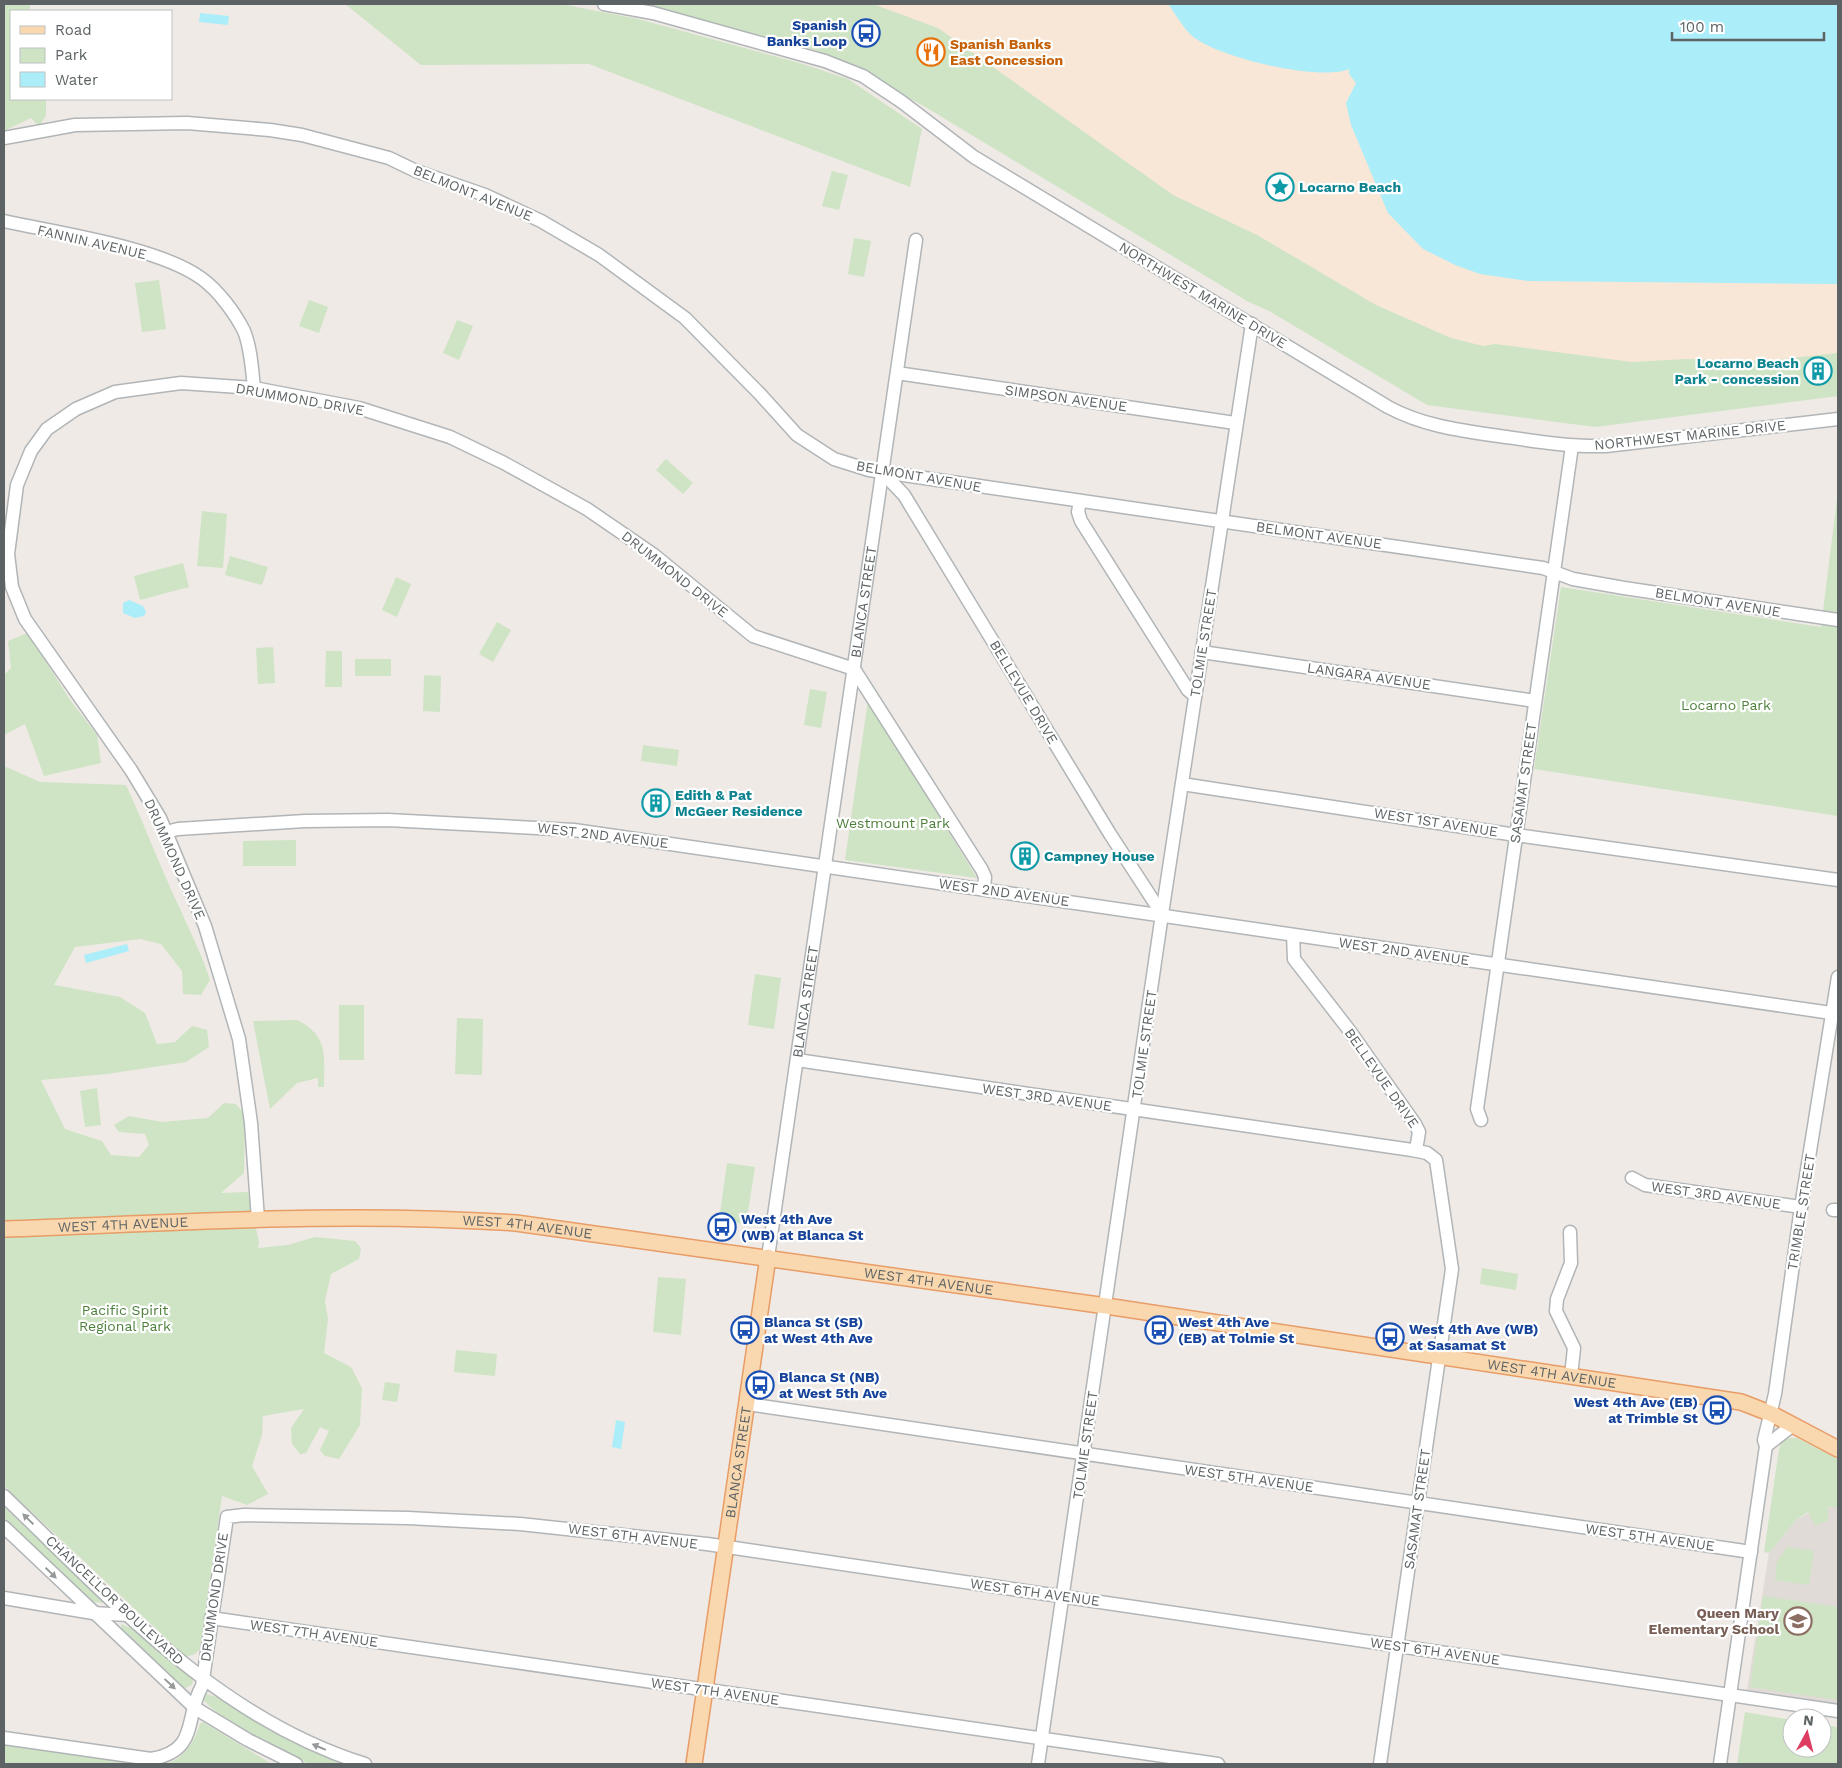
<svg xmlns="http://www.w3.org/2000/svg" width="1842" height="1768" font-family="'Work Sans',sans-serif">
  <rect width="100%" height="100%" fill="#efeae6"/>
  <path fill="#e1dbd7" d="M 1832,1507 L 1838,1507 L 1838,1704 L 1747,1690 L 1769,1553 L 1796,1520 L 1816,1509 Z"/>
  <path fill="#cee4c4" d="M 4,4 L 30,4 L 30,11 L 11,11 L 11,99 L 46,99 L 46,116 L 39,126 L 31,118 L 4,131 Z
    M 345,4 L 561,4 L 638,19 L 803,64 L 848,79 L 922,129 L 910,187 L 589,64 L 421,65 Z
    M 631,4 L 1164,4 L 1351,71 L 1838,284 L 1838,396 L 1595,427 L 1427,405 L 1269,311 L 1247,301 L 927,108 L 845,62 L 815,50 L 659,9 Z
    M 832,171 L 848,175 L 839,210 L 822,206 Z
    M 854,238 L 871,241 L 864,277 L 848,274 Z
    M 159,280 L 166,329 L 142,332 L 135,283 Z
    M 309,300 L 328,307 L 319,333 L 299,326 Z
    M 457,320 L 473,326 L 459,360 L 443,353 Z
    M 666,459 L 693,483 L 683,494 L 656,470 Z
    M 1838,491 L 1838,816 L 1534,769 L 1561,587 L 1821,627 Z
    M 202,511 L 227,514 L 223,568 L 197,566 Z
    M 230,556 L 268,567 L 262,585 L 225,575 Z
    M 183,563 L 189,587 L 140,600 L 134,576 Z
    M 396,577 L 411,584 L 397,617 L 382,610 Z
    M 497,622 L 511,630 L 493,662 L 479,654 Z
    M 28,633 L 70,700 L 97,735 L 101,763 L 44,776 L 25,724 L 4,735 L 4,675 L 11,668 L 8,641 Z
    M 273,647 L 275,683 L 258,684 L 256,648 Z
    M 326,651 L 342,651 L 342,687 L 325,687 Z
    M 355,659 L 391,659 L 391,676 L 355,676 Z
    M 424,675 L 441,676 L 440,712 L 423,711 Z
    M 810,689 L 827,692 L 821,728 L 804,725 Z
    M 868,700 L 977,878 L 845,860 Z
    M 643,745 L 679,750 L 677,766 L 641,761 Z
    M 4,766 L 40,782 L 126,785 C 145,826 161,869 180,909 C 191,933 202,955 210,980 L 201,995 L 183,994 L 182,971 L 161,944 L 140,939 L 75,947 L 54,985 L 120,997 L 145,1013 L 157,1044 L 175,1042 L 192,1026 L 207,1030 L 209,1047 L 186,1062 L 107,1074 L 41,1080 L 65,1129 L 102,1141 L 111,1155 L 139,1157 L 149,1145 L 145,1134 L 119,1132 L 114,1125 L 129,1116 L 162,1122 L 208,1118 L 224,1103 L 236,1104 L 245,1115 L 244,1173 L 221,1193 L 248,1192 L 259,1242 L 258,1248 L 288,1245 L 315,1237 L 355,1241 L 361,1248 L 359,1259 L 331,1274 L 325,1301 L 328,1319 L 324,1353 L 351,1367 L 362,1388 L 360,1425 L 339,1459 L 325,1456 L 320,1450 L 329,1431 L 320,1427 L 306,1453 L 300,1454 L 292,1444 L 291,1428 L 304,1409 L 263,1416 L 262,1435 L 252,1466 L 268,1494 L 247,1505 L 222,1496 L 200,1649 L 195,1654 L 186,1657 L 4,1486 Z
    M 296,840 L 296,866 L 243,866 L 243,841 Z
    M 755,974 L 781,978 L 774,1029 L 748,1025 Z
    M 339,1005 L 364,1005 L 364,1060 L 339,1060 Z
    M 457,1018 L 483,1019 L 482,1075 L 455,1074 Z
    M 297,1020 C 329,1036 324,1056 324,1087 L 318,1087 L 318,1078 L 297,1083 L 270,1109 L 253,1021 Z
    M 97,1088 L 101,1125 L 85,1127 L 80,1091 Z
    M 727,1163 L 755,1167 L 746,1224 L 719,1220 Z
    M 1482,1268 L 1518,1274 L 1516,1290 L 1480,1284 Z
    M 658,1277 L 686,1279 L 681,1335 L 653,1332 Z
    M 456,1350 L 497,1354 L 495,1376 L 454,1372 Z
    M 385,1382 L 400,1384 L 397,1402 L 382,1400 Z
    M 1789,1438 L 1797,1438 L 1838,1459 L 1838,1507 L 1828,1507 L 1828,1521 L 1815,1525 L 1808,1512 L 1796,1520 L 1769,1553 L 1764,1552 L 1779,1449 L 1781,1443 Z
    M 4,1504 L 104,1603 L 92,1602 L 4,1518 Z
    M 1787,1547 L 1814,1551 L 1809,1585 L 1775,1580 L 1777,1562 Z
    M 1763,1596 L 1838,1607 L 1838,1700 L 1750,1687 Z
    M 121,1624 L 131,1628 L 193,1679 L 192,1685 L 185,1688 L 178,1684 L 122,1632 Z
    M 206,1694 L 220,1698 L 292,1740 L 350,1764 C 337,1764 322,1767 311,1764 C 294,1761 207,1712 203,1698 Z
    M 1745,1712 L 1792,1720 L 1792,1748 L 1822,1748 L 1822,1725 L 1838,1727 L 1838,1764 L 1737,1764 Z
    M 203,1722 L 270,1763 L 274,1764 L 164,1764 C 183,1761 195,1741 200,1724 Z
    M 4,1744 L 144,1764 L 4,1764 Z"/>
  <path fill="#f8e7d7" d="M 873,4 L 1180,4 L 1350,66 L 1838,259 L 1838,353 L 1764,361 L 1686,359 L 1632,362 L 1495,344 L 1483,346 L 1451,338 L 1376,305 L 1257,235 L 1173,195 L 938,28 Z"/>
  <path fill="#abeef9" d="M 1168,4 L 1838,4 L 1838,284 L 1528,281 L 1480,274 L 1455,265 L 1423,249 L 1388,213 L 1351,125 L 1346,103 L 1356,83 L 1349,74 L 1349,69 C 1320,82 1215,57 1191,35 C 1182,26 1175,13 1168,4 Z
    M 200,13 L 229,16 L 228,25 L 199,22 Z
    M 129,600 L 143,606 L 146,612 L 144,616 L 135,618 L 123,613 L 123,603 Z
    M 127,944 L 129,951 L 86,963 L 84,955 Z
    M 616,1420 L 625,1422 L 621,1449 L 612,1447 Z"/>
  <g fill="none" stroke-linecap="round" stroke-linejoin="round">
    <g stroke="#b1b5b7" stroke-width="15">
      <g id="minor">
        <path d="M 604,4 L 653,13 L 825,61 L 863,76 L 902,102 L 974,157 L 1388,407 C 1425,427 1465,431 1506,437 C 1540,442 1572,447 1606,446 L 1838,419"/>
        <path d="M 4,138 L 75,125 L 187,123 L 270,130 L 302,135 L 389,158 L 416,171 L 485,195 L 541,221 L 599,255 L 685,318 L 760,394 L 797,435 L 834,459 L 869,470 L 1543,568 L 1573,579 L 1624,588 L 1838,620"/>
        <path d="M 4,221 C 57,233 158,247 201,278 C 218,290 235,313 244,331 C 251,348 252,370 254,388"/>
        <path d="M 897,373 L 1235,423"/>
        <path d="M 882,472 L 904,495 L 1110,834 L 1162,914"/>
        <path d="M 1080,501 L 1078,512 L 1081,521 L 1188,690 L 1195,696"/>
        <path d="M 1202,652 L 1535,701"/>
        <path d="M 1182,784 L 1516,835 L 1838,880"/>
        <path d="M 166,832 L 178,829 L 305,821 L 388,820 L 574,830 L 1838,1014"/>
        <path d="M 1293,935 L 1294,959 L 1349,1030 L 1415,1124 L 1419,1132 L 1416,1150"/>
        <path d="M 797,1060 L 1412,1150 L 1427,1153 L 1436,1160 L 1452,1269 L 1380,1764"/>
        <path d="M 1481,1120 L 1477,1109 L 1572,446"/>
        <path d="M 1632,1178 L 1645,1185 L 1801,1207"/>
        <path d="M 1833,1210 L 1838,1210"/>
        <path d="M 258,1219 L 251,1123 L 239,1039 L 205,926 L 160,818 L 131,770 L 25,619 L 12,587 L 8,554 L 17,485 L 31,451 L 47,429 L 76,409 L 115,392 L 181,383 L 254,388 L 359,408 L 450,437 L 504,463 L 587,509 L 654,555 L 753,636 L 854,669 L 982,870 L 985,877 L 984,889"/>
        <path d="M 1570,1232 L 1571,1263 L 1557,1299 L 1556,1311 L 1574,1348 L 1571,1376"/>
        <path id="s1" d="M 768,1257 L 916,240"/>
        <path d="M 748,1404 L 1751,1552"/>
        <path d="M 1766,1446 L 1793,1425"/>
        <path d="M 4,1496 C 112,1600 217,1718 365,1764"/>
        <path d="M 4,1527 L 195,1708 L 248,1740 L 296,1764"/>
        <path d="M 4,1598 L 93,1613 L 127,1615"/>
        <path d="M 211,1618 L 1218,1764"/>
        <path d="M 4,1738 L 151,1759 C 200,1751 184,1717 202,1686 L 227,1517 L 244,1515 L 408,1518 L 520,1524 L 707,1544 L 1838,1711"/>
        <path d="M 1038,1764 L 1162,914 L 1252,324"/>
        <path d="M 1720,1764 L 1766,1446 L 1764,1440 L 1775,1394 L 1801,1207 L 1838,977"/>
      </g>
    </g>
    <g stroke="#e89c66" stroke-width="18">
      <g id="major">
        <path id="s2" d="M 4,1229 C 175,1223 345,1211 516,1223 L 1106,1306 L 1741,1402 L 1772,1414 L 1838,1449"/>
        <path id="s3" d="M 694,1764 L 768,1257"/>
      </g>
    </g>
    <use href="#minor" stroke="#fff" stroke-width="12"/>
    <use href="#major" stroke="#f9d8b0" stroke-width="15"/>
  </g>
  <defs><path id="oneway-solid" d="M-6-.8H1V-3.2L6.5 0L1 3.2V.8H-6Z" transform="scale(1.25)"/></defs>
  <g fill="#969a9b">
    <use href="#oneway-solid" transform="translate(28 1519) rotate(-136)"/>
    <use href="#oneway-solid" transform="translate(51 1573) rotate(44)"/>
    <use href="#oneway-solid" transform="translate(170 1684) rotate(43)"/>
    <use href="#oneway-solid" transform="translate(319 1747) rotate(-157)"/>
  </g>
  <defs>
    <g id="bus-ring" transform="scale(1.4375)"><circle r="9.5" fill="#fff" stroke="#1a4fb4" stroke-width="1.5"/><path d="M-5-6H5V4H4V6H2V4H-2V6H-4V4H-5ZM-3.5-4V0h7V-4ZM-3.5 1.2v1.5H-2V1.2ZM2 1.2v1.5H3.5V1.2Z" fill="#1a4fb4"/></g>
    <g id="restaurant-ring" transform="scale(1.4375)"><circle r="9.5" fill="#fff" stroke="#e8710a" stroke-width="1.5"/><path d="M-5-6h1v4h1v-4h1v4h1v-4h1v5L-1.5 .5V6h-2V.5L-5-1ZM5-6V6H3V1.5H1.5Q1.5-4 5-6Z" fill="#e8710a"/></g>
    <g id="sight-ring" transform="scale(1.4375)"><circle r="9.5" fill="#fff" stroke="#0f9aa8" stroke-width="1.5"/><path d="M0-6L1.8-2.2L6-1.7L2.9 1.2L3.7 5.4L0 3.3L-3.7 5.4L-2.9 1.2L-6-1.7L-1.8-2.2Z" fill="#0f9aa8"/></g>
    <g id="building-ring" transform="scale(1.4375)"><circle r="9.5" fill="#fff" stroke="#0f9aa8" stroke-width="1.5"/><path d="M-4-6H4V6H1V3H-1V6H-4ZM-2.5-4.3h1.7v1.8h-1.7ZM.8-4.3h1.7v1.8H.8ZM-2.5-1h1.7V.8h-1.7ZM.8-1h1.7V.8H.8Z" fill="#0f9aa8"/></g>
    <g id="school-ring" transform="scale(1.4375)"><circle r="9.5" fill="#fff" stroke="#8d6e63" stroke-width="1.5"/><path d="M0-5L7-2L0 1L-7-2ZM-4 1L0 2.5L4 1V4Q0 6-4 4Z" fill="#8d6e63"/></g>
  </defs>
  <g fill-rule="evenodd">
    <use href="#bus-ring" x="866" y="33"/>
    <use href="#restaurant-ring" x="931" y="52"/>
    <use href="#sight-ring" x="1280" y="187"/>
    <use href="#building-ring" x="1818" y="371"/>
    <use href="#building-ring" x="656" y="803"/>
    <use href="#building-ring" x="1025" y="856"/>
    <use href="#bus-ring" x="722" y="1227"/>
    <use href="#bus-ring" x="745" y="1330"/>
    <use href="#bus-ring" x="1159" y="1330"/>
    <use href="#bus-ring" x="1390" y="1337"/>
    <use href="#bus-ring" x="760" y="1385"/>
    <use href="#bus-ring" x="1717" y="1410"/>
    <use href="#school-ring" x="1798" y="1621"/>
  </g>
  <g text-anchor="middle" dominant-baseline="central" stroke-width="4.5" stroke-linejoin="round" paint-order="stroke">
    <g font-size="14" font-weight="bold" fill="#164399" stroke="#fff" text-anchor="start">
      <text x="847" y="25" text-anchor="end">Spanish<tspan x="847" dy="16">Banks Loop</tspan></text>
      <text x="741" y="1219">West 4th Ave<tspan x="741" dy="16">(WB) at Blanca St</tspan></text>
      <text x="764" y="1322">Blanca St (SB)<tspan x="764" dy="16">at West 4th Ave</tspan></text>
      <text x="1178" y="1322">West 4th Ave<tspan x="1178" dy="16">(EB) at Tolmie St</tspan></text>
      <text x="1409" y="1329">West 4th Ave (WB)<tspan x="1409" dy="16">at Sasamat St</tspan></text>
      <text x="779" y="1377">Blanca St (NB)<tspan x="779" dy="16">at West 5th Ave</tspan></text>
      <text x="1698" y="1402" text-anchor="end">West 4th Ave (EB)<tspan x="1698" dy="16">at Trimble St</tspan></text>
    </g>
    <g font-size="14" font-weight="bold" fill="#c56008" stroke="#fff" text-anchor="start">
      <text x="950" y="44">Spanish Banks<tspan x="950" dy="16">East Concession</tspan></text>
    </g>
    <g font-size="14" font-weight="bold" fill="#0d838f" stroke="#fff" text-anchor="start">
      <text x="1299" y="187">Locarno Beach</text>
      <text x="1799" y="363" text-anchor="end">Locarno Beach<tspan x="1799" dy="16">Park - concession</tspan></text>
      <text x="675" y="795">Edith &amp; Pat<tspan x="675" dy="16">McGeer Residence</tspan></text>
      <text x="1044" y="856">Campney House</text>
    </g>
    <g font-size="14" fill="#5d6365" stroke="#fff">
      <text transform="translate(473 193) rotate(22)">BELMONT AVENUE</text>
      <text transform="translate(92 242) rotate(13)">FANNIN AVENUE</text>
      <text transform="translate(1203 295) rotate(31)">NORTHWEST MARINE DRIVE</text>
      <text transform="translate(1066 398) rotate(8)">SIMPSON AVENUE</text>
      <text transform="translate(300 399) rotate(10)">DRUMMOND DRIVE</text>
      <text transform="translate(1690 435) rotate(-6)">NORTHWEST MARINE DRIVE</text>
      <text transform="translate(919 476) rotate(10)">BELMONT AVENUE</text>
      <text transform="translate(1319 535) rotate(8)">BELMONT AVENUE</text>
      <text transform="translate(675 574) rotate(38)">DRUMMOND DRIVE</text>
      <text stroke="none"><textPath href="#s1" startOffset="662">BLANCA STREET</textPath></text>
      <text transform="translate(1718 602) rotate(9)">BELMONT AVENUE</text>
      <text transform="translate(1203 643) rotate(-81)">TOLMIE STREET</text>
      <text transform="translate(1369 676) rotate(8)">LANGARA AVENUE</text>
      <text transform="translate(1024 692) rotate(59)">BELLEVUE DRIVE</text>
      <text transform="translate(1523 783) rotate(-82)">SASAMAT STREET</text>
      <text transform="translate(1436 822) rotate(9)">WEST 1ST AVENUE</text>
      <text transform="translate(603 835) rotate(7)">WEST 2ND AVENUE</text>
      <text transform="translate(175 859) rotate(66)">DRUMMOND DRIVE</text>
      <text transform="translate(1004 892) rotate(8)">WEST 2ND AVENUE</text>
      <text transform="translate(1404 951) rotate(8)">WEST 2ND AVENUE</text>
      <text stroke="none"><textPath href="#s1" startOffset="258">BLANCA STREET</textPath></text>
      <text transform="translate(1144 1044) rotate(-82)">TOLMIE STREET</text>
      <text transform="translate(1382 1078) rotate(55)">BELLEVUE DRIVE</text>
      <text transform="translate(1047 1097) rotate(8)">WEST 3RD AVENUE</text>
      <text transform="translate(1716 1195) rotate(8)">WEST 3RD AVENUE</text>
      <text transform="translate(1801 1212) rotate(-81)">TRIMBLE STREET</text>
      <text stroke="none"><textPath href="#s2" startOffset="119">WEST 4TH AVENUE</textPath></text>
      <text stroke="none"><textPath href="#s2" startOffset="524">WEST 4TH AVENUE</textPath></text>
      <text stroke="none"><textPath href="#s2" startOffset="929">WEST 4TH AVENUE</textPath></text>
      <text stroke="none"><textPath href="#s2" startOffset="1559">WEST 4TH AVENUE</textPath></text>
      <text transform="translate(1085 1445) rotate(-82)">TOLMIE STREET</text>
      <text stroke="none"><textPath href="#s3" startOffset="305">BLANCA STREET</textPath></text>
      <text transform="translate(1249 1478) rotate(8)">WEST 5TH AVENUE</text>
      <text transform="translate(1417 1509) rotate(-82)">SASAMAT STREET</text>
      <text transform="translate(633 1536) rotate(7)">WEST 6TH AVENUE</text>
      <text transform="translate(1650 1537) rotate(8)">WEST 5TH AVENUE</text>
      <text transform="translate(1035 1592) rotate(8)">WEST 6TH AVENUE</text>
      <text transform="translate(214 1597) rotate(-82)">DRUMMOND DRIVE</text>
      <text transform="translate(115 1600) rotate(43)">CHANCELLOR BOULEVARD</text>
      <text transform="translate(314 1633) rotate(8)">WEST 7TH AVENUE</text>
      <text transform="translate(1435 1651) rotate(8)">WEST 6TH AVENUE</text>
      <text transform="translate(715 1691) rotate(8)">WEST 7TH AVENUE</text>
    </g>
    <g font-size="14" fill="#4c7f3a" stroke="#fff">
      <text x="1726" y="705">Locarno Park</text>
      <text x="893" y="823">Westmount Park</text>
      <text x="125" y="1310">Pacific Spirit<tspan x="125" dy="16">Regional Park</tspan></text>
    </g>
    <g font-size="14" font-weight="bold" fill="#785e54" stroke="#fff" text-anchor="end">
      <text x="1779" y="1613">Queen Mary<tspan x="1779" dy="16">Elementary School</tspan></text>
    </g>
  </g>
  <rect width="1842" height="1768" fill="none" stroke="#5d6365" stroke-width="10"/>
  <rect x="10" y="10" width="162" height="90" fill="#ffffff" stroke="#bec1c1"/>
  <rect x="20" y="26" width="25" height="8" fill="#f9d8b0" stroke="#bec1c1"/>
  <text x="55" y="35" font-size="15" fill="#5d6365">Road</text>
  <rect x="20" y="48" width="25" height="15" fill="#cee4c4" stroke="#bec1c1"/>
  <text x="55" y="60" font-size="15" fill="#5d6365">Park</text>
  <rect x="20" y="72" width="25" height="15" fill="#abeef9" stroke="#bec1c1"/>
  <text x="55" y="85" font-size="15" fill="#5d6365">Water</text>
  <g transform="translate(1807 1733) rotate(7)"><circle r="24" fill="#ffffff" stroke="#bec1c1"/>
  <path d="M0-4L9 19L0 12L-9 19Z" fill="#dd3d61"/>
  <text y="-8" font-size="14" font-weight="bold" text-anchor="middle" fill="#5d6365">N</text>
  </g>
  <path d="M1672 32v8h152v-8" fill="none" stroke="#5d6365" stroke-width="2.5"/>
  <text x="1680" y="32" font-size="15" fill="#5d6365" stroke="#ffffff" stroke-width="4" paint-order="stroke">100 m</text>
</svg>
